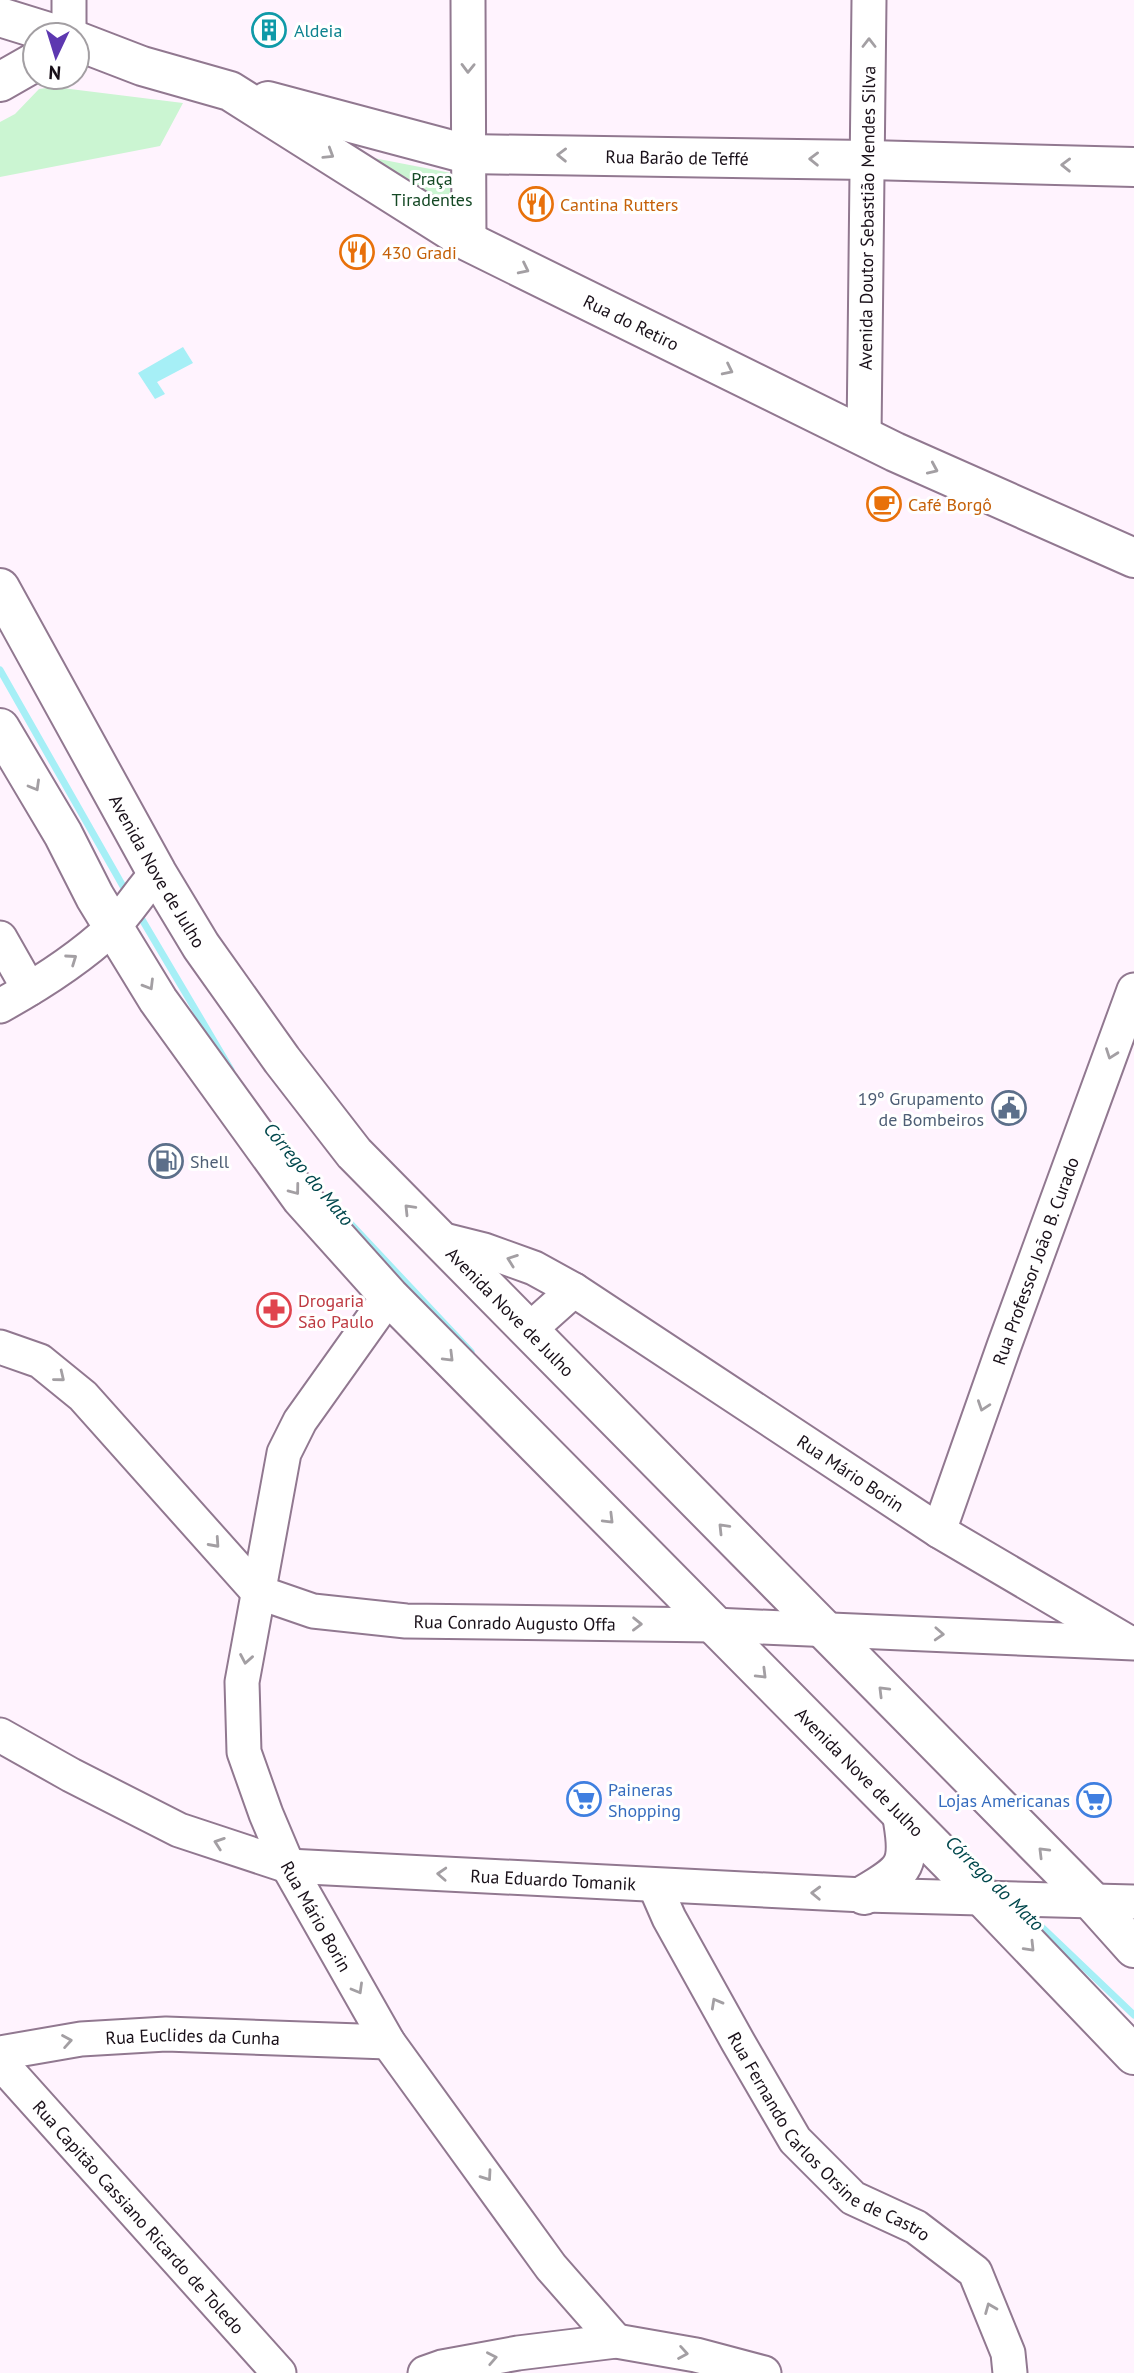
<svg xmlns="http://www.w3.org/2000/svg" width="1134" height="2373" font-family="'PT Sans',sans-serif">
  <rect width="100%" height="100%" fill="#fff3fe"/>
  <path fill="#cbf5d2" d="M 54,87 L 183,103 L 160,146 L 0,177 L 0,122 L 15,114 L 39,89 Z
    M 353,154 L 451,173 L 454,220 Z"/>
  <path fill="#a6eff6" d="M 183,347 L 193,363 L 157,382 L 165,394 L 155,399 L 138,373 Z"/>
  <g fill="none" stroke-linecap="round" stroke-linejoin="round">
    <path stroke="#a6eff6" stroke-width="7" d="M 0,670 L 128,895
      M 137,911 L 231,1070
      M 347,1220 L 471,1352
      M 1025,1911 L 1134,2015"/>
    <g stroke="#917890" stroke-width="37">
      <g id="minor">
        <path d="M 468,0 L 469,242"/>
        <path d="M 69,35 L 69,0"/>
        <path id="s1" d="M 864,437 L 869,0"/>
        <path d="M 0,938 L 29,989"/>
        <path d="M 0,1006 C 38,985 80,958 112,928 C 128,912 141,890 157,873"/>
        <path id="s2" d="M 436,1238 L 484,1250 L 534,1268 L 574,1290 L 939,1531 L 1126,1641"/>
        <path id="s3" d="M 389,1296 L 300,1421 L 284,1453 L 242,1682 L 244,1752 L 266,1814 L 288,1866 L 388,2042 L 551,2267 L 616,2341"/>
        <path d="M 528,1331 L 574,1290"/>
        <path id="s4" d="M 0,1347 L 40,1361 L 83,1396 L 258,1592 L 313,1611 L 406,1621 L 714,1625 L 1134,1643"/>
        <path id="s5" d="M 939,1531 L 1004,1346 L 1134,990"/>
        <path id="s6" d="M 0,1735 L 71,1775 L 179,1830 L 288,1866 L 864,1895 L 1134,1902"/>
        <path id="s7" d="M 655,1886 L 669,1918 L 738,2042 L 795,2140 L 853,2198 L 916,2227 L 975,2272 L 1008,2353 L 1010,2373"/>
        <path id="s8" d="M 0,2053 L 81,2039 L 166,2034 L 388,2042"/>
        <path id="s9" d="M 0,2062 L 279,2373"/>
        <path d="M 425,2373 L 442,2367 L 518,2353 L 616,2341 L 696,2355 L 764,2373"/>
      </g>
    </g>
    <g stroke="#917890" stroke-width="42">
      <g id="major">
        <path d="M 0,17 L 58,35"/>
        <path id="s10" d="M 77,41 L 142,66 L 230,91 L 469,242 L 895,452 L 1134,558"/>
        <path d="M 0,82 L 35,62"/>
        <path id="s11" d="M 268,101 L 467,154 L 869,160 L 1134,167"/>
        <path id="s12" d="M 0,588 L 157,873 L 201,946 L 282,1060 L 354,1153 L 1091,1900 L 1134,1948"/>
        <path id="s13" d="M 0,728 L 63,834 L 95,897 L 158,1000 L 301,1198 L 389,1296 L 950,1863 L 1134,2055"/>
        <path d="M 864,1895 C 907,1870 911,1865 902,1815"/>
      </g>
    </g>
    <use href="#minor" stroke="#fff" stroke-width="33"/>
    <use href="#major" stroke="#fff" stroke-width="38"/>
  </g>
  <defs><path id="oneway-chevron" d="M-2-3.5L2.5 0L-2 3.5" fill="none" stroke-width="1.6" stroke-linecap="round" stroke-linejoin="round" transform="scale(1.75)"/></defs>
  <g stroke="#a39fa3">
    <use href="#oneway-chevron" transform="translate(869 43) rotate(-90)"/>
    <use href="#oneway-chevron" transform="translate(468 68) rotate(91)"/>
    <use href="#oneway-chevron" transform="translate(329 154) rotate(32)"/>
    <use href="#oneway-chevron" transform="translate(562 155) rotate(-179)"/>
    <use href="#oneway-chevron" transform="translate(814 159) rotate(-179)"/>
    <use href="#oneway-chevron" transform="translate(1066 165) rotate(-179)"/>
    <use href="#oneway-chevron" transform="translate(524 269) rotate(26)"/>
    <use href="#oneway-chevron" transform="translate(728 370) rotate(26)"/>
    <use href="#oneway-chevron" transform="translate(933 469) rotate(24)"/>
    <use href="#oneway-chevron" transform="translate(35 786) rotate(60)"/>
    <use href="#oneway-chevron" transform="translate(72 959) rotate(-35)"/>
    <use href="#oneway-chevron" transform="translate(149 985) rotate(59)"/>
    <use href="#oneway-chevron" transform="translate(1111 1054) rotate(110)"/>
    <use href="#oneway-chevron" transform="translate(295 1190) rotate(53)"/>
    <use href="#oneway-chevron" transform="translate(409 1209) rotate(-134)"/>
    <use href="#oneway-chevron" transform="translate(512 1260) rotate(-160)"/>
    <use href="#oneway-chevron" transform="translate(449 1357) rotate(45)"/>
    <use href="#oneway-chevron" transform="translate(60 1377) rotate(39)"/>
    <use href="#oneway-chevron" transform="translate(983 1406) rotate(109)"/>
    <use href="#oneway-chevron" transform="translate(609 1519) rotate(45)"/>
    <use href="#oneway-chevron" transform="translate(723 1528) rotate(-134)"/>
    <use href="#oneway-chevron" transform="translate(215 1543) rotate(48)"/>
    <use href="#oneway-chevron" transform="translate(637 1624) rotate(1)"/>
    <use href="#oneway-chevron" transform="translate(939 1634) rotate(3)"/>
    <use href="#oneway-chevron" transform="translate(246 1659) rotate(100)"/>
    <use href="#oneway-chevron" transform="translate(762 1674) rotate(45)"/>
    <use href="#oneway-chevron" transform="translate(883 1691) rotate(-135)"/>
    <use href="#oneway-chevron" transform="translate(219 1843) rotate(-161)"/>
    <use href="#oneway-chevron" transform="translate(1043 1852) rotate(-135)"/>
    <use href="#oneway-chevron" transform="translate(442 1874) rotate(-177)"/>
    <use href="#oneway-chevron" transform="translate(816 1893) rotate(-178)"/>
    <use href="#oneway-chevron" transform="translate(1030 1947) rotate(46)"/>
    <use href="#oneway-chevron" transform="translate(358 1989) rotate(60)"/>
    <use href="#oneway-chevron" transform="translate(716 2003) rotate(-119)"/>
    <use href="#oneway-chevron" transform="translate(67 2041) rotate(-10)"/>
    <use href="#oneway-chevron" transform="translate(487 2176) rotate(55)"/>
    <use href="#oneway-chevron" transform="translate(990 2308) rotate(-112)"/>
    <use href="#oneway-chevron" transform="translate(683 2353) rotate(10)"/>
    <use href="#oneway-chevron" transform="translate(492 2358) rotate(-11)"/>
  </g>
  <defs>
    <g id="building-ring" transform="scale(1.75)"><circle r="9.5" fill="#fff" stroke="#0f9aa8" stroke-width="1.5"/><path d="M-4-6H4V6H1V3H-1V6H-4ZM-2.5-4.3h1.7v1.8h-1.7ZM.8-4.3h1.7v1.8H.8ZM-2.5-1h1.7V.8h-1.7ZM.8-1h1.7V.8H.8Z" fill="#0f9aa8"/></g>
    <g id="restaurant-ring" transform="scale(1.75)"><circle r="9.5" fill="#fff" stroke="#e8710a" stroke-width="1.5"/><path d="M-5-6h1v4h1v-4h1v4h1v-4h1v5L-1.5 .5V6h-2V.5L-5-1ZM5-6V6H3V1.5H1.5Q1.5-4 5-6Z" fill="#e8710a"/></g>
    <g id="cafe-ring" transform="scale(1.75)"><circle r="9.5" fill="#fff" stroke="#e8710a" stroke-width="1.5"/><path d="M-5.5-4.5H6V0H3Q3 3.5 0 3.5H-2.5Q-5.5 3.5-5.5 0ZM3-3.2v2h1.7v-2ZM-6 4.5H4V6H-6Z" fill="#e8710a"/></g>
    <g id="civic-ring" transform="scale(1.75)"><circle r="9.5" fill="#fff" stroke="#5c6f8a" stroke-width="1.5"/><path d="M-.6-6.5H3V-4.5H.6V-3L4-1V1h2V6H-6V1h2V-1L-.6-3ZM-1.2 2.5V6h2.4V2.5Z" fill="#5c6f8a"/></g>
    <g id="fuel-ring" transform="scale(1.75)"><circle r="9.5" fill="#fff" stroke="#5c6f8a" stroke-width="1.5"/><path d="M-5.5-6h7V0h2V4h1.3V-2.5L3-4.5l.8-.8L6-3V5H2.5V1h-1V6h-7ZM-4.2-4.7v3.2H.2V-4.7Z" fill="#5c6f8a"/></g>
    <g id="pharmacy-ring" transform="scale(1.75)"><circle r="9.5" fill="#fff" stroke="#e0444e" stroke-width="1.5"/><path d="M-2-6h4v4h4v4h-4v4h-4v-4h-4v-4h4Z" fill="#e0444e"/></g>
    <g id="supermarket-ring" transform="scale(1.75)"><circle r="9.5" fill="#fff" stroke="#3f7fe0" stroke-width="1.5"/><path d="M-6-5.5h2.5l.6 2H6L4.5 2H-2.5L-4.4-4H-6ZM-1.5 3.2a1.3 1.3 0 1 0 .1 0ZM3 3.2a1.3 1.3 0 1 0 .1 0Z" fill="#3f7fe0"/></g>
  </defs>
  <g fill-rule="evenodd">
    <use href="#building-ring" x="269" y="30"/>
    <use href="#restaurant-ring" x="536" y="204"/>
    <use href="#restaurant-ring" x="357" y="252"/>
    <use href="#cafe-ring" x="884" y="504"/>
    <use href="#civic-ring" x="1009" y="1108"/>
    <use href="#fuel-ring" x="166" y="1161"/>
    <use href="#pharmacy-ring" x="274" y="1310"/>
    <use href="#supermarket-ring" x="584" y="1799"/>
    <use href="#supermarket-ring" x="1094" y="1800"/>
  </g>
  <g text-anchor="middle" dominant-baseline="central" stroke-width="6" stroke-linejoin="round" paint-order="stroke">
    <g font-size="18" fill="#0d838f" stroke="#fff" text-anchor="start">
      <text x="294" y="30">Aldeia</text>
    </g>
    <g font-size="18" fill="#191019" stroke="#fff">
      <text stroke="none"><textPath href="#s11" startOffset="416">Rua Barão de Teffé</textPath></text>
      <text stroke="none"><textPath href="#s1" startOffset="219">Avenida Doutor Sebastião Mendes Silva</textPath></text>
      <text stroke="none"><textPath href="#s10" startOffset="625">Rua do Retiro</textPath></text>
      <text stroke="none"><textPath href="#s12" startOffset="324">Avenida Nove de Julho</textPath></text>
      <text stroke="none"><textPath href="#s5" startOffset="287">Rua Professor João B. Curado</textPath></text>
      <text stroke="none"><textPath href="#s12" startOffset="891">Avenida Nove de Julho</textPath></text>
      <text stroke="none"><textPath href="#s2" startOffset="480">Rua Mário Borin</textPath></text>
      <text stroke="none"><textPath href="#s4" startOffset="621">Rua Conrado Augusto Offa</textPath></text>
      <text stroke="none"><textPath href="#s13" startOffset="1360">Avenida Nove de Julho</textPath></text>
      <text stroke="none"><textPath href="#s6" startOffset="583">Rua Eduardo Tomanik</textPath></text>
      <text stroke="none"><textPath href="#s3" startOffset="672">Rua Mário Borin</textPath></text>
      <text stroke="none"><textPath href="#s8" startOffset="194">Rua Euclides da Cunha</textPath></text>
      <text stroke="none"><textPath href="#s7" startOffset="312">Rua Fernando Carlos Orsine de Castro</textPath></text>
      <text stroke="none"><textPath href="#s9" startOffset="208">Rua Capitão Cassiano Ricardo de Toledo</textPath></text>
    </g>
    <g font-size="18" fill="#154925" stroke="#fff">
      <text x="432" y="178">Praça<tspan x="432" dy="21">Tiradentes</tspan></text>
    </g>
    <g font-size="18" fill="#c56008" stroke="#fff" text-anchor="start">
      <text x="560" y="204">Cantina Rutters</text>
      <text x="382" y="252">430 Gradi</text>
      <text x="908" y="504">Café Borgô</text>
    </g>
    <g font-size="18" fill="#4e5e75" stroke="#fff" text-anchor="end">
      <text x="984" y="1098">19º Grupamento<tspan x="984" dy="21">de Bombeiros</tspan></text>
      <text x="190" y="1161" text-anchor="start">Shell</text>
    </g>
    <g font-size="18" fill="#be3a42" stroke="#fff" text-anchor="start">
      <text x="298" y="1300">Drogaria<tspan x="298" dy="21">São Paulo</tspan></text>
    </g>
    <g font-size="18" fill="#366cbe" stroke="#fff" text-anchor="start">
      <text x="608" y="1789">Paineras<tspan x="608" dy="21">Shopping</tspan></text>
      <text x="1070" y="1800" text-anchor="end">Lojas Americanas</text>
    </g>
    <g font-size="19" font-style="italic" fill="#00474c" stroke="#fff">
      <text transform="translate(309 1174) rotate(50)">Córrego do Mato</text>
      <text transform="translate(995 1883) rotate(44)">Córrego do Mato</text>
    </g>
  </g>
  <g transform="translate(56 56) rotate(184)"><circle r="33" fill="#ffffff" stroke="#a39fa3" stroke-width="2"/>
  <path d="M0-5L12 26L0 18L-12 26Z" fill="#5d38b0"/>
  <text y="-10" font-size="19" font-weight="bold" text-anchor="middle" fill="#191019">N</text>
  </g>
</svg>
